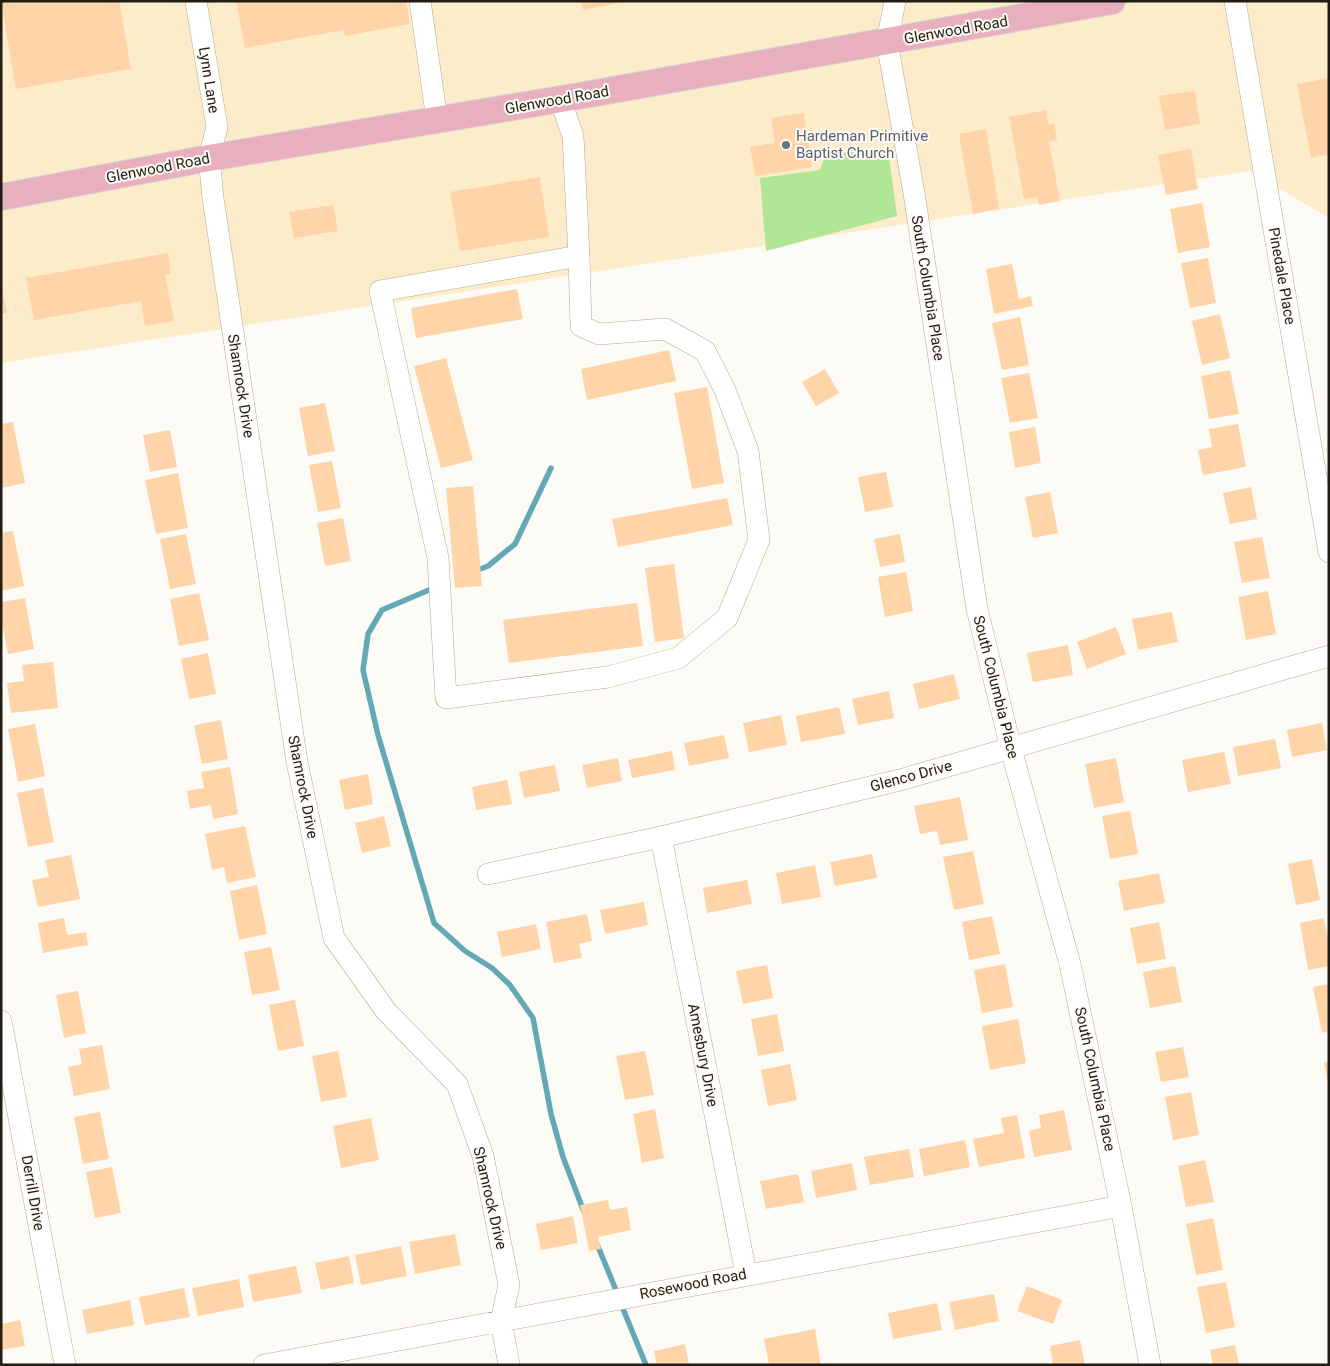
<svg xmlns="http://www.w3.org/2000/svg" width="1330" height="1366" font-family="Roboto,sans-serif">
  <rect width="100%" height="100%" fill="#fdfbf5"/>
  <path fill="#fcecca" d="M 1,1 L 1329,1 L 1329,218 L 1250,171 L 1,363 Z"/>
  <path fill="#b1e697" d="M 888,149 L 897,216 L 766,251 L 760,178 L 820,170 L 826,154 Z"/>
  <g fill="none" stroke-linecap="round" stroke-linejoin="round">
    <path stroke="#64a8b8" stroke-width="5.5" d="M 475,571 L 488,566 L 515,544 L 551,468
      M 436,587 L 382,610 L 368,634 L 363,670 L 378,735 L 434,923 L 465,951 L 492,968 L 510,985 L 533,1018 L 551,1114 L 563,1157 L 584,1212
      M 597,1244 L 618,1295
      M 621,1304 L 646,1365"/>
  </g>
  <path fill="#ffd4a8" d="M 1,1 L 119,1 L 131,69 L 16,89 Z
    M 236,1 L 406,1 L 410,24 L 345,36 L 344,30 L 245,48 Z
    M 581,1 L 624,1 L 624,2 L 583,10 Z
    M 1329,78 L 1329,154 L 1311,158 L 1297,84 Z
    M 1195,91 L 1200,124 L 1165,130 L 1159,96 Z
    M 1046,110 L 1048,124 L 1054,123 L 1057,140 L 1049,142 L 1060,201 L 1039,205 L 1037,197 L 1024,199 L 1009,117 Z
    M 804,113 L 812,167 L 755,176 L 750,147 L 775,143 L 771,118 Z
    M 986,129 L 999,209 L 973,214 L 959,134 Z
    M 1191,149 L 1198,189 L 1166,195 L 1158,155 Z
    M 540,177 L 549,237 L 460,251 L 450,192 Z
    M 1202,203 L 1210,247 L 1178,253 L 1170,209 Z
    M 333,205 L 338,231 L 294,238 L 289,212 Z
    M 168,253 L 171,274 L 165,275 L 174,321 L 145,326 L 141,301 L 34,320 L 26,278 Z
    M 1208,258 L 1216,303 L 1190,308 L 1181,263 Z
    M 1012,264 L 1019,299 L 1031,296 L 1033,306 L 994,314 L 986,269 Z
    M 1,284 L 7,313 L 1,314 Z
    M 517,289 L 523,319 L 416,338 L 411,308 Z
    M 1220,314 L 1230,358 L 1202,365 L 1192,321 Z
    M 1020,317 L 1029,365 L 1002,370 L 992,323 Z
    M 669,350 L 676,381 L 587,400 L 581,369 Z
    M 446,358 L 473,460 L 441,468 L 414,366 Z
    M 825,369 L 839,393 L 816,406 L 802,382 Z
    M 1230,370 L 1239,414 L 1209,419 L 1201,376 Z
    M 1029,373 L 1038,418 L 1010,423 L 1001,378 Z
    M 707,387 L 724,483 L 692,489 L 674,393 Z
    M 325,403 L 335,451 L 308,456 L 299,408 Z
    M 13,422 L 25,483 L 1,488 L 1,424 Z
    M 1238,424 L 1246,467 L 1203,475 L 1198,450 L 1212,447 L 1209,429 Z
    M 1035,427 L 1041,463 L 1015,468 L 1009,432 Z
    M 170,430 L 177,467 L 150,472 L 143,435 Z
    M 332,461 L 341,508 L 318,512 L 309,465 Z
    M 886,472 L 893,507 L 865,512 L 858,477 Z
    M 178,473 L 188,528 L 156,534 L 145,480 Z
    M 473,486 L 482,586 L 455,588 L 446,488 Z
    M 1251,487 L 1257,519 L 1230,524 L 1223,493 Z
    M 1050,492 L 1058,533 L 1033,538 L 1025,497 Z
    M 727,498 L 733,525 L 618,547 L 612,519 Z
    M 343,518 L 351,561 L 325,566 L 317,523 Z
    M 13,531 L 24,586 L 1,591 L 1,533 Z
    M 186,534 L 196,584 L 170,589 L 160,539 Z
    M 900,534 L 905,562 L 880,567 L 874,539 Z
    M 1262,537 L 1270,578 L 1242,583 L 1234,542 Z
    M 674,564 L 684,638 L 655,642 L 645,568 Z
    M 906,572 L 913,611 L 885,617 L 878,577 Z
    M 1268,591 L 1276,634 L 1246,640 L 1238,597 Z
    M 199,593 L 209,640 L 179,646 L 170,599 Z
    M 25,598 L 34,649 L 8,654 L 1,617 L 1,602 Z
    M 637,603 L 643,646 L 509,663 L 503,620 Z
    M 1172,612 L 1178,642 L 1138,650 L 1132,619 Z
    M 1116,627 L 1126,654 L 1087,669 L 1077,642 Z
    M 1068,645 L 1073,675 L 1033,682 L 1027,653 Z
    M 208,653 L 216,694 L 189,699 L 181,659 Z
    M 53,662 L 58,708 L 11,713 L 7,683 L 24,681 L 22,665 Z
    M 954,674 L 960,699 L 919,709 L 913,684 Z
    M 889,691 L 894,718 L 858,725 L 852,699 Z
    M 839,707 L 845,734 L 801,742 L 796,716 Z
    M 781,715 L 787,745 L 749,752 L 743,723 Z
    M 221,720 L 228,759 L 202,764 L 194,725 Z
    M 1322,723 L 1327,750 L 1292,757 L 1287,730 Z
    M 35,724 L 45,776 L 18,782 L 8,729 Z
    M 724,735 L 729,758 L 689,766 L 684,743 Z
    M 1275,739 L 1281,768 L 1238,776 L 1233,747 Z
    M 672,751 L 675,770 L 632,778 L 628,760 Z
    M 1224,752 L 1231,784 L 1188,792 L 1182,760 Z
    M 618,758 L 622,781 L 587,788 L 582,765 Z
    M 1116,758 L 1124,802 L 1094,808 L 1085,764 Z
    M 555,765 L 560,791 L 524,798 L 519,772 Z
    M 230,767 L 238,814 L 213,819 L 211,805 L 190,809 L 187,791 L 204,788 L 201,772 Z
    M 368,774 L 373,804 L 345,810 L 339,780 Z
    M 507,780 L 512,804 L 476,810 L 472,787 Z
    M 43,788 L 54,842 L 28,847 L 17,793 Z
    M 960,797 L 968,840 L 940,845 L 937,831 L 920,834 L 914,806 Z
    M 1130,811 L 1138,854 L 1110,859 L 1102,816 Z
    M 384,816 L 391,846 L 362,853 L 355,823 Z
    M 245,826 L 256,877 L 227,883 L 224,867 L 212,870 L 205,834 Z
    M 973,851 L 984,904 L 954,910 L 943,857 Z
    M 872,854 L 877,878 L 835,886 L 830,862 Z
    M 71,855 L 80,899 L 38,907 L 32,880 L 49,877 L 45,860 Z
    M 1312,859 L 1320,900 L 1296,905 L 1288,864 Z
    M 815,865 L 821,897 L 782,904 L 776,873 Z
    M 1159,873 L 1165,903 L 1124,911 L 1118,881 Z
    M 747,880 L 752,904 L 707,913 L 703,888 Z
    M 257,885 L 267,934 L 239,940 L 230,891 Z
    M 644,902 L 648,925 L 605,934 L 600,910 Z
    M 587,914 L 592,941 L 579,944 L 582,958 L 554,963 L 546,922 Z
    M 992,916 L 1000,954 L 969,960 L 962,922 Z
    M 64,918 L 67,935 L 86,932 L 88,945 L 43,953 L 38,923 Z
    M 1324,918 L 1329,945 L 1329,966 L 1308,970 L 1300,923 Z
    M 1159,922 L 1166,959 L 1137,964 L 1130,928 Z
    M 536,924 L 541,949 L 502,957 L 497,932 Z
    M 271,947 L 280,990 L 252,995 L 244,952 Z
    M 1005,964 L 1013,1007 L 982,1013 L 974,970 Z
    M 767,965 L 773,998 L 743,1004 L 736,971 Z
    M 1175,966 L 1182,1002 L 1150,1008 L 1143,972 Z
    M 1329,984 L 1329,1031 L 1322,1033 L 1313,987 Z
    M 78,991 L 86,1033 L 64,1038 L 56,995 Z
    M 295,1000 L 304,1046 L 278,1051 L 269,1005 Z
    M 777,1014 L 784,1051 L 758,1056 L 751,1019 Z
    M 1018,1019 L 1026,1063 L 990,1070 L 982,1026 Z
    M 102,1045 L 110,1089 L 74,1096 L 68,1067 L 82,1064 L 79,1049 Z
    M 1183,1047 L 1189,1077 L 1161,1082 L 1155,1052 Z
    M 338,1051 L 347,1097 L 321,1102 L 312,1056 Z
    M 645,1051 L 654,1095 L 625,1100 L 616,1056 Z
    M 1324,1062 L 1329,1062 L 1329,1084 L 1328,1084 Z
    M 790,1064 L 797,1100 L 768,1106 L 761,1070 Z
    M 1191,1092 L 1199,1135 L 1173,1140 L 1165,1097 Z
    M 655,1109 L 664,1158 L 642,1163 L 633,1114 Z
    M 1064,1110 L 1072,1150 L 1034,1157 L 1029,1131 L 1041,1128 L 1039,1115 Z
    M 100,1112 L 109,1159 L 83,1164 L 74,1117 Z
    M 1017,1115 L 1025,1158 L 979,1167 L 973,1139 L 1004,1133 L 1001,1118 Z
    M 371,1118 L 379,1160 L 341,1168 L 333,1126 Z
    M 965,1140 L 970,1167 L 924,1176 L 919,1149 Z
    M 909,1149 L 914,1177 L 870,1185 L 864,1157 Z
    M 1205,1160 L 1214,1202 L 1186,1207 L 1178,1166 Z
    M 852,1163 L 857,1190 L 816,1198 L 811,1171 Z
    M 112,1167 L 121,1213 L 95,1218 L 86,1172 Z
    M 798,1174 L 804,1202 L 766,1209 L 760,1181 Z
    M 608,1200 L 610,1210 L 627,1207 L 631,1230 L 598,1237 L 601,1249 L 589,1251 L 580,1205 Z
    M 573,1216 L 578,1243 L 541,1250 L 536,1224 Z
    M 1213,1218 L 1223,1270 L 1196,1275 L 1186,1224 Z
    M 455,1234 L 461,1265 L 415,1274 L 409,1242 Z
    M 401,1246 L 407,1276 L 361,1285 L 355,1255 Z
    M 349,1256 L 354,1283 L 321,1290 L 315,1263 Z
    M 296,1266 L 302,1293 L 253,1302 L 248,1275 Z
    M 239,1279 L 244,1307 L 198,1316 L 192,1288 Z
    M 1226,1282 L 1235,1327 L 1206,1333 L 1197,1287 Z
    M 1027,1286 L 1062,1300 L 1053,1324 L 1017,1311 Z
    M 184,1288 L 190,1317 L 145,1325 L 139,1297 Z
    M 994,1294 L 999,1321 L 955,1330 L 949,1302 Z
    M 130,1300 L 134,1325 L 87,1334 L 82,1310 Z
    M 937,1303 L 942,1330 L 893,1339 L 888,1313 Z
    M 20,1320 L 25,1346 L 1,1350 L 1,1324 Z
    M 815,1329 L 821,1365 L 769,1365 L 764,1339 Z
    M 1080,1340 L 1085,1365 L 1053,1365 L 1050,1346 Z
    M 685,1344 L 689,1365 L 657,1365 L 654,1351 Z
    M 1235,1345 L 1239,1365 L 1213,1365 L 1210,1350 Z"/>
  <g fill="none" stroke-linecap="round" stroke-linejoin="round">
    <g stroke="#b4a990" stroke-width="22">
      <path id="minor" d="M 196,1 L 217,127 L 209,158 L 213,198 L 297,762 L 334,938 L 386,1011 L 457,1084 L 483,1156 L 509,1285 L 501,1321 L 509,1365
        M 420,1 L 437,120
        M 895,1 L 887,42 L 914,193 L 977,609 L 1011,749 L 1070,964 L 1121,1206 L 1150,1365
        M 1235,1 L 1329,552
        M 560,99 L 573,136 L 579,256 L 380,291 L 438,558 L 446,698 L 608,677 L 678,658 L 727,618 L 759,540 L 748,451 L 725,390 L 705,351 L 665,329 L 599,334 L 581,326 L 579,256
        M 661,837 L 746,1274
        M 488,874 L 661,837 L 900,780 L 1329,656
        M 1,1021 L 65,1365
        M 264,1365 C 550,1313 835,1258 1121,1206"/>
    </g>
    <g stroke="#d7d6d5" stroke-width="28">
      <path id="major" d="M 1,197 L 209,158 L 573,97 L 1112,1"/>
    </g>
    <use href="#minor" stroke="#fff" stroke-width="21"/>
    <use href="#major" stroke="#e8afbc" stroke-width="26"/>
  </g>
  <circle fill="#6b7280" stroke="#fdfbf5" stroke-width="2" cx="786" cy="145" r="5"/>
  <g text-anchor="middle" dominant-baseline="central" stroke-width="4" stroke-linejoin="round" paint-order="stroke">
    <g font-size="15" fill="#221d14" stroke="#fdfbf5">
      <text transform="translate(956 30) rotate(-10)">Glenwood Road</text>
      <text transform="translate(209 80) rotate(81)">Lynn Lane</text>
      <text transform="translate(557 100) rotate(-10)">Glenwood Road</text>
      <text transform="translate(158 168) rotate(-11)">Glenwood Road</text>
      <text transform="translate(1282 276) rotate(80)">Pinedale Place</text>
      <text transform="translate(928 288) rotate(81)">South Columbia Place</text>
      <text transform="translate(241 386) rotate(81)">Shamrock Drive</text>
      <text transform="translate(996 687) rotate(76)">South Columbia Place</text>
      <text transform="translate(911 776) rotate(-15)">Glenco Drive</text>
      <text transform="translate(303 787) rotate(79)">Shamrock Drive</text>
      <text transform="translate(703 1055) rotate(79)">Amesbury Drive</text>
      <text transform="translate(1095 1079) rotate(78)">South Columbia Place</text>
      <text transform="translate(33 1193) rotate(80)">Derrill Drive</text>
      <text transform="translate(490 1198) rotate(77)">Shamrock Drive</text>
      <text transform="translate(693 1284) rotate(-11)">Rosewood Road</text>
    </g>
    <g font-size="15" fill="#5b616d" stroke="#fdfbf5" text-anchor="start">
      <text x="796" y="136">Hardeman Primitive<tspan x="796" dy="17">Baptist Church</tspan></text>
    </g>
  </g>
  <rect width="1330" height="1366" fill="none" stroke="#221d14" stroke-width="5"/>
</svg>
